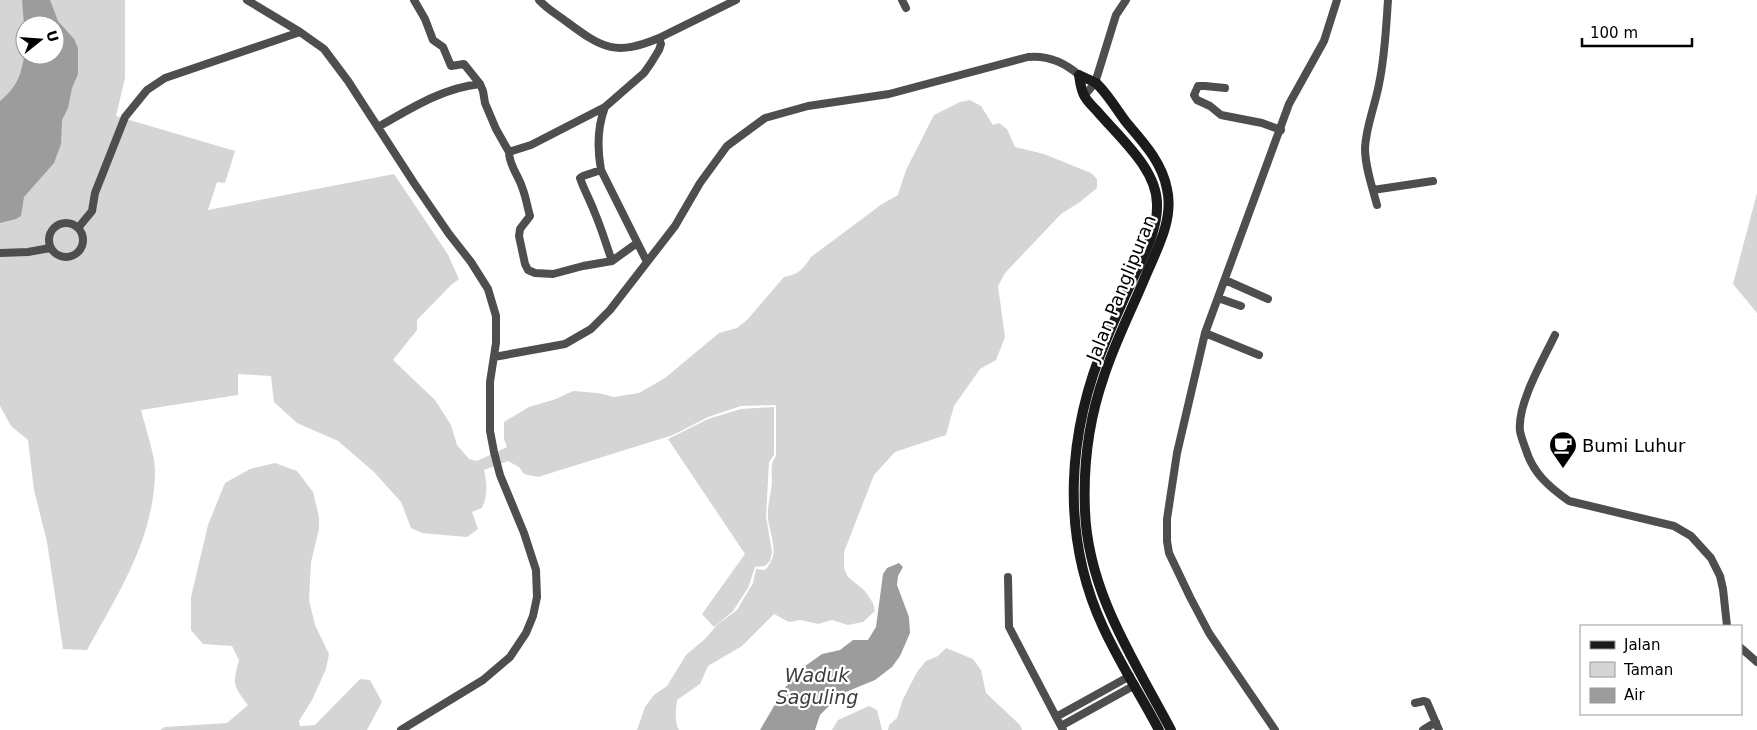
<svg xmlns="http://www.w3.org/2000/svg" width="1757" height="730" font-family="'DejaVu Sans',sans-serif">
  <rect width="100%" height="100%" fill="#fff"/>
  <path fill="#d5d5d5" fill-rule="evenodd" d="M 0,0 L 125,0 L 125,78 L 116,116 L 235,151 L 225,183 L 217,182 L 208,210 L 394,174 L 447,253 L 459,279 L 451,285 L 417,320 L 417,330 L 393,360 L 435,400 L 451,425 L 457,445 L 469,459 L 477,461 L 507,447 L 504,439 L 504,422 L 529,407 L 556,399 L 573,391 L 598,393 L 614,397 L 639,393 L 665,378 L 719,333 L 737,328 L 747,320 L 784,277 C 798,275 804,268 811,257 L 882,204 L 898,195 L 906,170 L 934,115 L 960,102 L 970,100 L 981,106 L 993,125 L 999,123 L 1007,129 L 1015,147 L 1044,154 L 1091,173 L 1097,179 L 1097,188 L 1080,202 L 1061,214 L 1005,273 L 998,286 L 1005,337 L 996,360 L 980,369 L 954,406 L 946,435 L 895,452 L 874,475 L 844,552 L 844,568 L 848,577 L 865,591 L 873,603 L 875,611 L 863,622 L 848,625 L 832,620 L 818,624 L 800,620 L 789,622 L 774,614 L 742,646 L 708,666 L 700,684 L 677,700 C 676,710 674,721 679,730 L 637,730 L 645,707 L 654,695 L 667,686 L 686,655 L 705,639 L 718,624 L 737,610 L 753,583 L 756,569 L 765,570 C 781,553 770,538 768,518 C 767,506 771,494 772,482 C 772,472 770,464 776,456 L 776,405 L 741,406 L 708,417 L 673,435 L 538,477 L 524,474 L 519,467 L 508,461 L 484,470 C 487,484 488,495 482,508 L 472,512 L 478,529 L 467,537 L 422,533 L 411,528 L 401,502 L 374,472 L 338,441 L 297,423 L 274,402 L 271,376 L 238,374 L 238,395 L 141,410 C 145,426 155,455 155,470 C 155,537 118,594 87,650 L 63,649 L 47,542 L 34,490 L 28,440 L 11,426 L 0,406 ZM 25,25 L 55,25 L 55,55 L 25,55 Z
    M 1757,193 L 1757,313 L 1733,284 Z
    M 774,407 L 774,455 L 769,462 L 766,516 L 772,552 L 770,561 L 765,566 L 755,567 L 748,588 L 733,611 L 714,627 L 702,614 L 745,554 L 668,439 L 708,419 L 741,409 Z
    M 275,463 L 297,471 L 313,492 L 319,517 L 319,529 L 311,562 L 309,600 L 315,625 L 329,654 L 326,669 L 312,700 L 299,721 L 300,726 L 315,725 L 360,679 L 370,680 L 382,702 L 367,730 L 160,730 L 165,727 L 227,723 L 248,705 C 232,685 233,684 239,660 L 232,646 L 203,644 L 191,630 L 191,597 L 208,525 L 225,483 L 250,469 Z
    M 946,648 L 973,659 L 981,670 L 986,693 L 1020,725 L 1022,730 L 888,730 L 889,725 L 897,718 L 903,699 L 917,672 L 926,661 L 938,656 Z
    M 869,706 L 877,710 L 882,730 L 832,730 L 838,720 Z"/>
  <path fill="#9c9c9c" d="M 22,0 L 50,0 L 58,21 L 74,39 L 78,48 L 78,74 L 72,88 L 68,108 L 62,120 L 61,144 L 54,163 L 24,197 L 21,216 L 16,219 L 0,223 L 0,101 C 18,86 21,75 25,52 L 25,55 L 55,55 L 55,25 L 25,25 L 25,36 Z
    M 899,563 L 903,567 L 898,576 L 897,585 L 909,617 L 910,633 L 900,656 L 892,667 L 875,680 L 841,694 L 820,715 L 815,730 L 760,730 L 784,689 L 801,669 L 822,654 L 840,650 L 853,640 L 868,640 L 876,627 L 883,574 L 887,568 Z"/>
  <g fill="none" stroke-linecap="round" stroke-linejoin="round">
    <path stroke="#4e4e4e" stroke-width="8" d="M 247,0 L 300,32
      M 414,0 L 425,19 L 433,40 L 443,47 L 451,66 L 464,64 L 480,84 L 483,91 L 485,103 L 496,129 L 509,152 L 531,145 L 605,107 L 644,73 L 651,63 L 659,50 L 661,44 L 659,38
      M 539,0 C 547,9 558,15 567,22 C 603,49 616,56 659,38 L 736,0
      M 902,0 L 906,8
      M 1225,88 L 1205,86 L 1198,86 L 1194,95 L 1197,100 L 1210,106 L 1221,115 L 1262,123 L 1281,130
      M 1084,96 L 1095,83 L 1116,15 L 1126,0
      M 378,127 C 410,109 442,88 480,84
      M 509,152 C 509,165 518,175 522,187 C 526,197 527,206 530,216 L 520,229 L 519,236 L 525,264 L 528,270 L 535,273 L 553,274 L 583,266 L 612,261 C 606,244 601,227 594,211 C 590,200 584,190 580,178 L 583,176 L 601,170 C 597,148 597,128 605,107
      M 601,170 L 647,262
      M 1373,190 L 1433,181
      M 1377,205 C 1372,186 1365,167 1365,148 C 1366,126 1375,106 1379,84 C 1385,56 1386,28 1388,0
      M49 240a17 17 0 1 1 34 0a17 17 0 1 1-34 0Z
      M 78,228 L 92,211 L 95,193 L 125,117 L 147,90 L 165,78 L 300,32 L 324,49 L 348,81 L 414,183 L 449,234 L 471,262 L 488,289 L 496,316 L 496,343 L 490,382 L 490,431 L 494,452 L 500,475 L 524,533 L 536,570 L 537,597 L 533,616 L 526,633 L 510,657 L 483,680 L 401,730
      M 0,253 L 28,252 L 50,248
      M 612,261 L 637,243
      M 1225,280 L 1268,299
      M 1218,298 L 1241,306
      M 1205,333 L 1259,355
      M 1555,335 C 1543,360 1517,404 1520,431 C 1521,437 1524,444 1526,450 C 1533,473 1549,487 1569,501 L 1674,526 L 1691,536 L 1711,558 L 1720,576 L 1723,589 L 1727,626
      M 494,357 L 565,344 L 591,329 L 610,310 L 675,226 L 700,183 L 727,146 L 765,118 L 808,106 L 889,94 L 1028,57 C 1048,55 1064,62 1079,75
      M 1008,577 L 1009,627 L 1063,730
      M 1741,648 L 1757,662
      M 1415,703 L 1424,701 L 1427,702 L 1439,730
      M 1056,717 L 1130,676
      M 1061,726 L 1135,685
      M 1275,730 L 1209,633 L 1190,597 L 1169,553 L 1167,541 L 1167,519 L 1177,453 L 1205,333 L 1289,104 L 1324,41 L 1337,0
      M 1423,730 L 1436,722"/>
    <path stroke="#1b1b1b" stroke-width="10" d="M 1079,75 C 1084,78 1091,80 1096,83 C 1107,93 1117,110 1126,122 C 1143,142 1162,162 1167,189 C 1174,219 1157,249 1146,275 C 1132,309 1115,342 1104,376 C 1089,419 1083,466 1085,511 C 1088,592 1134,660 1171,730
      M 1079,75 C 1080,82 1081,91 1085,97 C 1088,102 1093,107 1097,111 C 1119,137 1157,169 1157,204 C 1158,228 1145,252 1136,272 C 1126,294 1116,316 1107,338 C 1067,431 1060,534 1103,627 C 1119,662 1141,696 1159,730"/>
  </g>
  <defs>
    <g id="cafe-pin" transform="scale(1.4375)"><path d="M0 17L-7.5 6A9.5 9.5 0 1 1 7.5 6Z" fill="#000" stroke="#fff"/><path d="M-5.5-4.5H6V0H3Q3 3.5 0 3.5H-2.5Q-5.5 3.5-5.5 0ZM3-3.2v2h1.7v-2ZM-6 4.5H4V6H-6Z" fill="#fff"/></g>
  </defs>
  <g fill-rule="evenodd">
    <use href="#cafe-pin" x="1563" y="445"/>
  </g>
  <g text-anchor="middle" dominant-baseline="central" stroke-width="4.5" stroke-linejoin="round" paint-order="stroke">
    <g font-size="18" fill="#000" stroke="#fff">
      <text transform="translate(1121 288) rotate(-68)">Jalan Panglipuran</text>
    </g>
    <g font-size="18" fill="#000" stroke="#fff" text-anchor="start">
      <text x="1582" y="445">Bumi Luhur</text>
    </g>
    <g font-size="19" font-style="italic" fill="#3d3d3d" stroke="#fff">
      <text x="817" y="675">Waduk<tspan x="817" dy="22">Saguling</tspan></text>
    </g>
  </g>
  <rect x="1580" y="625" width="162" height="90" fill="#ffffff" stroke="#999999"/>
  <rect x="1590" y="641" width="25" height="8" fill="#1b1b1b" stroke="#999999"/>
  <text x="1624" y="650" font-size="15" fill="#000000">Jalan</text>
  <rect x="1590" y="662" width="25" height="15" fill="#d5d5d5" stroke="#999999"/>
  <text x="1624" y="675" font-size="15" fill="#000000">Taman</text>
  <rect x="1590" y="688" width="25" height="15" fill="#9c9c9c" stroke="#999999"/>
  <text x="1624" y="700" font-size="15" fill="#000000">Air</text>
  <g transform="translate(40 40) rotate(73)"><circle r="24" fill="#ffffff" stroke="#999999"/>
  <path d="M0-4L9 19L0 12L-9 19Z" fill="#000000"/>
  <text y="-8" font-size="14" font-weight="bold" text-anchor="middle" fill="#000000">U</text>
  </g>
  <path d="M1582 38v8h110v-8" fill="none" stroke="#000000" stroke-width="2.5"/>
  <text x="1590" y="38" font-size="15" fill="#000000" stroke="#ffffff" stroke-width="4" paint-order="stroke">100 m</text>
</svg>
